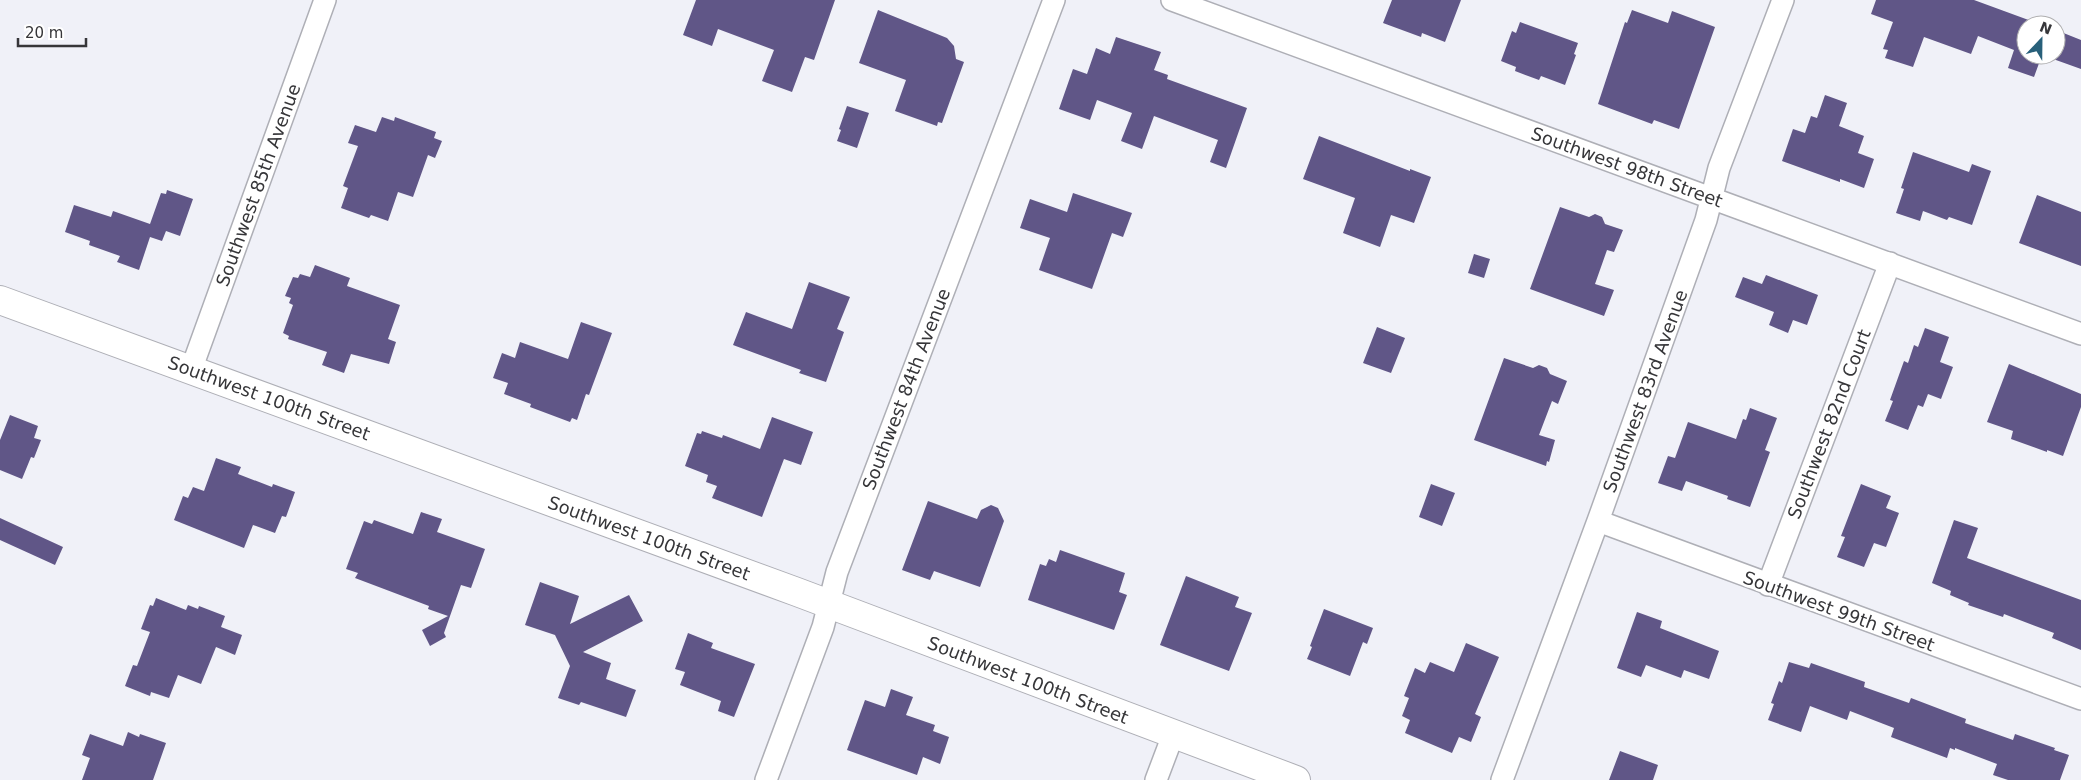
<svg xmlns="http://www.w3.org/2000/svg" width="2081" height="780" font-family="'DejaVu Sans',sans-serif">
  <rect width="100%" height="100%" fill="#f0f1f8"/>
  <path fill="#605687" d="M 696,0 L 835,0 L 814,60 L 805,57 L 792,92 L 762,81 L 774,50 L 718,29 L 712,46 L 683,35 Z
    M 1392,0 L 1461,0 L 1445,42 L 1422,33 L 1421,37 L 1383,23 Z
    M 1876,0 L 1974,0 L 2042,25 L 2026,25 L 2026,55 L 2056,55 L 2056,30 L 2081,40 L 2081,69 L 2042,55 L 2034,77 L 2008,68 L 2014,50 L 1978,36 L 1971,54 L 1924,37 L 1913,67 L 1885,58 L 1888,50 L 1883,49 L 1893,22 L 1871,14 Z
    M 878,10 L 947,38 L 954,46 L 956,59 L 964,62 L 942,123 L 938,122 L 937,126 L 895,111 L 906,80 L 859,63 Z
    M 1632,10 L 1668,23 L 1672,11 L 1715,27 L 1679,129 L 1654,120 L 1652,124 L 1598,104 L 1625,22 L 1627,23 Z
    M 1520,22 L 1578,43 L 1574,54 L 1576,55 L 1565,85 L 1541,76 L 1539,80 L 1515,71 L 1516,67 L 1501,61 L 1512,31 L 1516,33 Z
    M 1116,37 L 1161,52 L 1154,70 L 1168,75 L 1167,79 L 1247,108 L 1226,168 L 1210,162 L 1218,140 L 1154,116 L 1142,149 L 1121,141 L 1132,113 L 1097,100 L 1090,120 L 1059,109 L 1073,69 L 1087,74 L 1096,48 L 1110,54 Z
    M 1825,95 L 1847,103 L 1839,126 L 1864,136 L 1858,153 L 1874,159 L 1864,188 L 1840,179 L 1840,182 L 1782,161 L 1793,129 L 1805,133 L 1811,116 L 1817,118 Z
    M 847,106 L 869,113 L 857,148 L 837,141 L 841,130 L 839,129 Z
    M 382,117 L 394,121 L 395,117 L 436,132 L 434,138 L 442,141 L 435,158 L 428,155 L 413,197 L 398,192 L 388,221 L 371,215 L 369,218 L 341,208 L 348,188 L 343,186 L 358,146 L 348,143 L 355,125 L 376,132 Z
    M 1319,136 L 1410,171 L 1410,169 L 1431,177 L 1414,223 L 1391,215 L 1380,247 L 1343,233 L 1355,198 L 1303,179 Z
    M 1913,152 L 1969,172 L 1972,164 L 1991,171 L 1972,225 L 1949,217 L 1947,220 L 1923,211 L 1920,221 L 1896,213 L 1904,189 L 1901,188 Z
    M 167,190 L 193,199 L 180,236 L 166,231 L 162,241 L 150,237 L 139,270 L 117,262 L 120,256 L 89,245 L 90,241 L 65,232 L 74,205 L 111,217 L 113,211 L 150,224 L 161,193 L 166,194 Z
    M 1073,193 L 1132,213 L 1123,237 L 1112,233 L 1092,289 L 1039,270 L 1050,238 L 1020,228 L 1030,199 L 1067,212 Z
    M 2037,195 L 2081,212 L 2081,266 L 2019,243 Z
    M 1560,207 L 1589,217 L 1595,214 L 1602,217 L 1605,224 L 1623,230 L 1614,252 L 1607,250 L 1595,284 L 1614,290 L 1604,316 L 1530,289 Z
    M 1474,254 L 1490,259 L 1484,278 L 1468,273 Z
    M 315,265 L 350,278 L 347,286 L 400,305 L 388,339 L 396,342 L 389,364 L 351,354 L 344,373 L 322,365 L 327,352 L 288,339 L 289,336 L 283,333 L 293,305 L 289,303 L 291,298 L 285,296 L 293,277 L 298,278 L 300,274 L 310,277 Z
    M 1766,275 L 1818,295 L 1807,325 L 1793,320 L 1788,333 L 1769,325 L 1774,312 L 1735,297 L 1743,277 L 1762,284 Z
    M 809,282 L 850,297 L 837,329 L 844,332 L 826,382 L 799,373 L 801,370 L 733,345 L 746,312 L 792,329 Z
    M 581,322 L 612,333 L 589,395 L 586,394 L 577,420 L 572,418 L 570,422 L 530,407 L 531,404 L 504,394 L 508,383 L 493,378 L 502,353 L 515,358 L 520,342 L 568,359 Z
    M 1377,327 L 1405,338 L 1391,373 L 1363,363 Z
    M 1925,328 L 1949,337 L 1940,362 L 1953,367 L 1941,399 L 1928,394 L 1923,407 L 1918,405 L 1908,430 L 1885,421 L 1893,401 L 1890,400 L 1904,361 L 1908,363 L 1914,345 L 1918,347 Z
    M 1504,358 L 1533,368 L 1539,365 L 1547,368 L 1550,374 L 1567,381 L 1558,404 L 1552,401 L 1539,435 L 1555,440 L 1549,462 L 1547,461 L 1546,466 L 1474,440 Z
    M 2009,364 L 2081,394 L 2081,407 L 2063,456 L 2047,450 L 2047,452 L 2011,439 L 2013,431 L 1987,422 Z
    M 1750,408 L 1777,418 L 1765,450 L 1770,452 L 1750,507 L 1727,499 L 1728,496 L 1686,481 L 1682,491 L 1658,483 L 1668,456 L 1675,458 L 1688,422 L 1736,439 L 1743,419 L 1746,420 Z
    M 10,415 L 38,426 L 34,438 L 41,440 L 34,458 L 31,457 L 22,479 L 0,470 L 0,440 Z
    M 772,417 L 813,432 L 801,465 L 784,459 L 762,517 L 712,498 L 717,486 L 706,482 L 708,475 L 685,466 L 697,433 L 701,434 L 702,431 L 722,438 L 723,435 L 760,449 Z
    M 216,458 L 241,467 L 238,474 L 272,487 L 273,484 L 295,492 L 286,517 L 282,516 L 275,533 L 253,525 L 244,548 L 174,520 L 183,496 L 188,498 L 193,487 L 204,491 Z
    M 1431,484 L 1455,493 L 1442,526 L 1419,517 Z
    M 1861,484 L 1891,496 L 1886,508 L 1899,513 L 1886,547 L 1874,543 L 1864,567 L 1837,557 L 1845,537 L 1841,536 Z
    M 928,501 L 977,519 L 981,510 L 991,505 L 998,508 L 1004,521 L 980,587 L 934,571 L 930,580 L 902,570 Z
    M 421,512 L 442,519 L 437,532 L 485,549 L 471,588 L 461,585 L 444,633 L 446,637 L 430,646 L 422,630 L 448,616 L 428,609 L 429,606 L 355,578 L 358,573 L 346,569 L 364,521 L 372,524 L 374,520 L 413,534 Z
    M 0,518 L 63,547 L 55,565 L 0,540 Z
    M 1954,520 L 1978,528 L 1967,558 L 2081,600 L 2081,650 L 2052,638 L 2054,633 L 2004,614 L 2003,617 L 1968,605 L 1969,603 L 1950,595 L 1951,591 L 1932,583 Z
    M 1060,550 L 1125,573 L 1119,592 L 1127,595 L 1114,630 L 1028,600 L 1040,564 L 1046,566 L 1049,559 L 1056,562 Z
    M 1186,576 L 1239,597 L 1235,607 L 1252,613 L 1229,671 L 1160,645 Z
    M 540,582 L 579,596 L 570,624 L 629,595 L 643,621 L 583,652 L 611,663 L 606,679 L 636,690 L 626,717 L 581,702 L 579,705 L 558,698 L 570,666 L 555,635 L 525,625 Z
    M 156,598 L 186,610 L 188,605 L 198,609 L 199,606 L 225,616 L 221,627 L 242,635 L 235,655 L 216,647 L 201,684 L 178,675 L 169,698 L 151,692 L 150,696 L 125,686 L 133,665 L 137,666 L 150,632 L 141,629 L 150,605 L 153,606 Z
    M 1324,609 L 1373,628 L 1367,644 L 1363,642 L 1350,676 L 1307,659 L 1312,647 L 1310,646 Z
    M 1637,612 L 1662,621 L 1660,628 L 1719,651 L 1709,679 L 1684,670 L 1681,678 L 1646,665 L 1641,677 L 1617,668 Z
    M 688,633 L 713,643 L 711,648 L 755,664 L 734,717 L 718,711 L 721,701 L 680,685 L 685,672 L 675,669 Z
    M 1466,643 L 1499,657 L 1475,714 L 1481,717 L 1471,742 L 1459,737 L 1452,753 L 1405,733 L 1410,720 L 1402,716 L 1409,698 L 1404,696 L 1415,668 L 1425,673 L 1430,662 L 1454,672 Z
    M 1789,662 L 1809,668 L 1811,663 L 1865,682 L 1864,687 L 1909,703 L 1911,698 L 1966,719 L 1965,723 L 2013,740 L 2015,734 L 2055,748 L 2054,750 L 2069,755 L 2060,780 L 2008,780 L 1993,775 L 1997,764 L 1955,748 L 1955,750 L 1950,748 L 1947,758 L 1891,737 L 1894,728 L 1850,711 L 1847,720 L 1810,706 L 1801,732 L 1768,720 L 1774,704 L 1771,703 L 1779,681 L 1782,683 Z
    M 891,689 L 913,697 L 906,715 L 935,725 L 933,731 L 949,737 L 940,764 L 923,757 L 917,775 L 847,750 L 865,700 L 885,707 Z
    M 128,732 L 139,737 L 140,734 L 166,743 L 153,780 L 82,780 L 90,758 L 82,755 L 90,734 L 123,746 Z
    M 1620,751 L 1658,765 L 1653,780 L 1609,780 Z"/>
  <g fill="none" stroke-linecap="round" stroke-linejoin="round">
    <g stroke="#aeafb6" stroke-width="24">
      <path id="street" d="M 1172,0 L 2081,334
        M 191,370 L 325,0
        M 1598,521 L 2081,699
        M 1768,585 L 1890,263
        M 766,780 L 823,627 L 837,572 L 1054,0
        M 1156,780 L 1173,735
        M 1502,780 L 1598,521 L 1706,220 L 1719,168 L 1783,0"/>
    </g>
    <g stroke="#aeafb6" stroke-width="30">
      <path id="secondary" d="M 0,300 L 797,592 L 1296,780"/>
    </g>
    <use href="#street" stroke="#fff" stroke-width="21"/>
    <use href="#secondary" stroke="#fff" stroke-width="28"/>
  </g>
  <g text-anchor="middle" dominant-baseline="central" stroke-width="5" stroke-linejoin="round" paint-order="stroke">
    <g font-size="18" fill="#363639" stroke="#fff">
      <text transform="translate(1627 167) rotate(20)">Southwest 98th Street</text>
      <text transform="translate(258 185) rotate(-70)">Southwest 85th Avenue</text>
      <text transform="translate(906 389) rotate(-69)">Southwest 84th Avenue</text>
      <text transform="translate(1645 391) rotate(-70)">Southwest 83rd Avenue</text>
      <text transform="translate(269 398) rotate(20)">Southwest 100th Street</text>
      <text transform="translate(1829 424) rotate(-69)">Southwest 82nd Court</text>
      <text transform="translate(649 538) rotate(20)">Southwest 100th Street</text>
      <text transform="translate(1839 611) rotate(20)">Southwest 99th Street</text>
      <text transform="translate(1028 680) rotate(21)">Southwest 100th Street</text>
    </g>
  </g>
  <g transform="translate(2041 40) rotate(22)"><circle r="24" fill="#ffffff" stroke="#afafb0"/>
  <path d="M0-4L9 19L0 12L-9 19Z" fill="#28607a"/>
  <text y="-8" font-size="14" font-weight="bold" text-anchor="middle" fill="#363639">N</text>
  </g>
  <path d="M18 38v8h68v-8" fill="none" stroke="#363639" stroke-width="2.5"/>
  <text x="25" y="38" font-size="15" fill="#363639" stroke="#ffffff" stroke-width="4" paint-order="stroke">20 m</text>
</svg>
